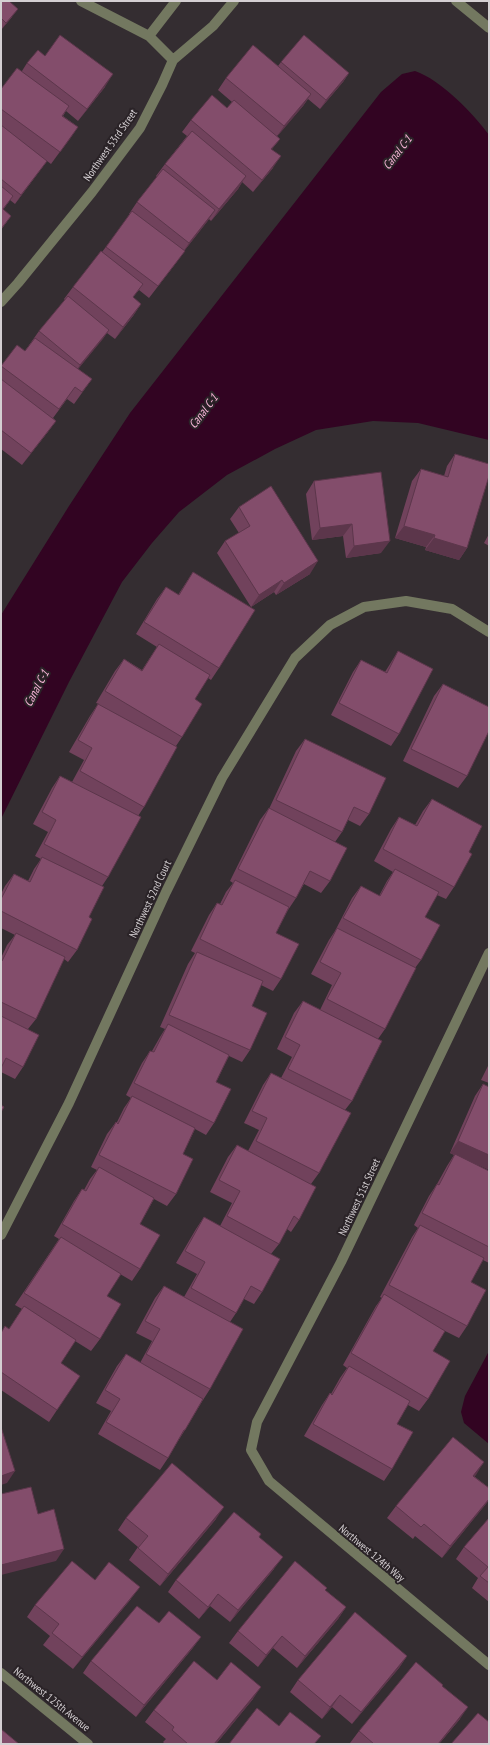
<svg xmlns="http://www.w3.org/2000/svg" width="490" height="1745" font-family="'PT Sans Narrow',sans-serif">
  <rect width="100%" height="100%" fill="#342d31"/>
  <path fill="#320422" d="M 415,71 C 441,80 473,113 489,135 L 489,440 L 418,423 L 373,421 L 316,430 L 275,449 L 227,475 L 179,512 L 152,543 L 122,582 L 69,682 L 1,819 L 1,615 L 69,506 L 130,413 L 381,92 L 402,74 Z
    M 489,1351 L 489,1444 L 464,1423 L 461,1412 L 465,1396 Z"/>
  <g fill="none" stroke-linecap="round" stroke-linejoin="round">
    <path stroke="#737860" stroke-width="10" d="M 81,1 L 149,36 L 173,60
      M 456,1 L 489,28
      M 149,36 L 176,1
      M 1,302 L 18,283 L 92,192 L 140,128 L 162,85 L 173,60 L 213,26 L 234,1
      M 489,953 L 341,1262 L 257,1422 L 251,1450 L 269,1481 L 489,1665
      M 1,1235 L 69,1103 L 166,892 L 222,778 L 295,658 L 330,625 L 364,607 L 406,601 L 452,609 L 489,632
      M 1,1673 L 88,1744"/>
  </g>
  <path fill="#71425c" d="M 1,1 L 12,17 L 1,30 Z
    M 45,56 L 105,87 L 78,121 L 66,111 L 63,116 L 78,127 L 51,164 L 47,161 L 15,204 L 10,200 L 3,210 L 11,216 L 1,230 L 1,89 L 22,71 L 27,63 Z
    M 281,62 L 349,73 L 343,82 L 320,109 L 308,99 L 303,106 L 277,136 L 280,139 L 272,149 L 273,168 L 253,192 L 242,182 L 238,189 L 211,221 L 209,219 L 184,251 L 176,263 L 149,298 L 139,290 L 133,297 L 141,304 L 133,316 L 115,339 L 107,333 L 78,369 L 92,379 L 74,404 L 67,399 L 53,418 L 56,421 L 47,433 L 22,465 L 1,449 L 1,366 L 25,351 L 39,331 L 65,300 L 64,299 L 73,287 L 102,252 L 130,215 L 129,214 L 137,202 L 157,177 L 156,176 L 165,164 L 187,136 L 182,132 L 191,120 L 227,108 L 232,102 L 218,90 L 226,78 L 278,66 Z
    M 455,454 L 467,548 L 459,560 L 425,550 L 426,547 L 395,538 L 412,481 L 421,469 L 444,476 L 447,466 Z
    M 314,481 L 381,553 L 346,558 L 343,536 L 312,540 L 306,494 Z
    M 239,507 L 310,574 L 276,595 L 274,592 L 251,607 L 217,553 L 225,541 L 239,533 L 230,519 Z
    M 489,534 L 489,546 L 484,543 Z
    M 193,572 L 219,668 L 211,680 L 208,678 L 195,699 L 182,737 L 176,746 L 144,807 L 138,816 L 108,877 L 102,886 L 89,917 L 77,950 L 68,962 L 64,959 L 36,1019 L 28,1029 L 23,1067 L 15,1079 L 1,1072 L 1,958 L 7,945 L 15,935 L 1,928 L 1,894 L 5,886 L 14,874 L 28,881 L 34,869 L 41,859 L 35,856 L 48,832 L 33,824 L 52,788 L 60,776 L 72,782 L 84,760 L 69,752 L 90,716 L 98,704 L 99,704 L 96,703 L 115,671 L 124,659 L 142,670 L 157,647 L 136,634 L 157,599 L 166,587 L 178,595 Z
    M 398,651 L 399,734 L 391,746 L 331,715 L 353,672 L 361,660 L 385,672 L 390,664 Z
    M 443,684 L 467,776 L 458,788 L 403,761 L 434,696 Z
    M 305,739 L 369,814 L 360,826 L 348,820 L 342,832 L 335,842 L 330,881 L 321,893 L 304,884 L 296,898 L 288,910 L 276,933 L 281,979 L 273,991 L 261,985 L 252,1006 L 250,1050 L 242,1062 L 229,1056 L 216,1082 L 214,1123 L 206,1135 L 195,1129 L 183,1154 L 176,1194 L 167,1206 L 154,1199 L 140,1224 L 140,1269 L 132,1281 L 120,1274 L 107,1296 L 100,1339 L 91,1351 L 75,1341 L 61,1363 L 57,1410 L 49,1422 L 1,1390 L 1,1332 L 9,1329 L 22,1309 L 15,1305 L 59,1239 L 54,1236 L 74,1201 L 82,1189 L 84,1190 L 90,1179 L 97,1170 L 91,1167 L 107,1134 L 116,1122 L 117,1122 L 124,1108 L 131,1098 L 126,1095 L 142,1063 L 150,1051 L 152,1051 L 160,1037 L 165,1029 L 160,1027 L 188,964 L 195,953 L 191,951 L 209,915 L 217,903 L 220,904 L 226,892 L 233,883 L 230,881 L 260,820 L 269,808 L 269,809 L 296,751 Z
    M 432,799 L 469,852 L 454,887 L 446,899 L 437,895 L 425,917 L 421,960 L 415,968 L 385,1029 L 378,1039 L 352,1101 L 345,1110 L 319,1173 L 311,1184 L 299,1220 L 291,1232 L 287,1229 L 279,1244 L 271,1254 L 262,1292 L 254,1304 L 244,1299 L 236,1313 L 230,1322 L 210,1389 L 203,1400 L 185,1430 L 178,1441 L 168,1458 L 160,1470 L 98,1434 L 111,1411 L 96,1403 L 117,1366 L 126,1354 L 140,1363 L 152,1341 L 136,1333 L 155,1298 L 164,1286 L 184,1297 L 197,1274 L 176,1263 L 196,1229 L 204,1217 L 220,1226 L 232,1203 L 210,1192 L 228,1157 L 237,1145 L 248,1151 L 259,1130 L 244,1123 L 263,1085 L 271,1073 L 281,1078 L 292,1057 L 277,1049 L 294,1013 L 303,1001 L 320,1010 L 332,985 L 311,974 L 329,940 L 335,931 L 352,898 L 361,886 L 379,896 L 387,881 L 393,872 L 374,861 L 391,829 L 399,817 L 415,825 L 423,811 Z
    M 489,1064 L 489,1083 L 481,1080 Z
    M 483,1084 L 478,1165 L 489,1171 L 489,1263 L 483,1260 L 471,1282 L 467,1326 L 459,1338 L 445,1331 L 433,1351 L 428,1399 L 419,1411 L 408,1405 L 397,1424 L 392,1469 L 384,1481 L 304,1436 L 322,1405 L 330,1393 L 331,1394 L 340,1378 L 347,1368 L 343,1365 L 376,1306 L 382,1298 L 380,1297 L 412,1237 L 418,1228 L 414,1225 L 429,1196 L 437,1184 L 447,1166 L 454,1155 L 450,1153 L 475,1096 Z
    M 474,1476 L 489,1488 L 489,1500 L 442,1558 L 415,1536 L 413,1539 L 387,1518 L 396,1506 Z
    M 126,1518 L 216,1519 L 160,1586 L 129,1560 L 138,1547 L 118,1530 Z
    M 489,1518 L 489,1602 L 472,1588 L 478,1578 L 456,1559 L 464,1547 Z
    M 259,1537 L 274,1569 L 230,1622 L 210,1606 L 199,1619 L 168,1592 L 176,1580 Z
    M 95,1580 L 131,1599 L 73,1669 L 43,1645 L 50,1636 L 27,1617 L 35,1605 Z
    M 325,1590 L 346,1607 L 338,1619 L 297,1668 L 273,1648 L 258,1667 L 229,1643 L 238,1631 Z
    M 159,1623 L 201,1637 L 192,1649 L 136,1717 L 83,1673 L 91,1661 Z
    M 407,1656 L 399,1668 L 352,1724 L 332,1707 L 322,1719 L 290,1692 L 298,1680 Z
    M 217,1680 L 253,1699 L 216,1744 L 165,1744 L 163,1742 L 166,1739 L 145,1722 L 154,1710 Z
    M 442,1686 L 460,1719 L 439,1744 L 351,1744 L 350,1743 L 359,1731 Z"/>
  <path fill="#5c364b" d="M 18,9 L 12,17 L 1,30 L 6,23 Z
    M 349,73 L 343,82 L 320,109 L 326,100 Z
    M 113,74 L 105,87 L 78,121 L 87,109 Z
    M 311,94 L 303,106 L 276,138 L 284,126 Z
    M 78,127 L 70,139 L 51,164 L 60,152 Z
    M 281,156 L 273,168 L 253,192 L 262,180 Z
    M 47,161 L 41,169 L 15,204 L 21,195 Z
    M 246,176 L 238,189 L 211,221 L 219,209 Z
    M 215,210 L 207,222 L 181,255 L 189,243 Z
    M 141,304 L 133,316 L 115,339 L 123,327 Z
    M 109,330 L 103,339 L 74,374 L 80,365 Z
    M 56,421 L 47,433 L 22,465 L 31,453 Z
    M 352,524 L 343,536 L 312,540 L 320,528 Z
    M 404,526 L 435,535 L 426,547 L 395,538 Z
    M 434,538 L 467,548 L 459,560 L 425,550 Z
    M 390,541 L 381,553 L 346,558 L 354,546 Z
    M 318,561 L 310,574 L 276,595 L 284,583 Z
    M 282,580 L 274,592 L 251,607 L 259,595 Z
    M 458,1141 L 489,1155 L 489,1170 L 450,1153 Z
    M 484,1462 L 476,1475 L 465,1488 L 473,1476 Z
    M 15,1471 L 7,1483 L 1,1485 L 1,1476 Z
    M 489,1499 L 489,1500 L 486,1504 L 442,1558 L 450,1546 Z
    M 224,1507 L 216,1519 L 160,1586 L 168,1574 Z
    M 64,1549 L 56,1561 L 1,1575 L 1,1565 Z
    M 283,1557 L 274,1569 L 230,1622 L 238,1610 Z
    M 140,1587 L 131,1599 L 73,1669 L 82,1657 Z
    M 218,1594 L 210,1606 L 199,1619 L 208,1607 Z
    M 346,1607 L 338,1619 L 297,1668 L 305,1656 Z
    M 282,1636 L 273,1648 L 258,1667 L 266,1655 Z
    M 201,1637 L 192,1649 L 136,1717 L 144,1705 Z
    M 407,1656 L 399,1668 L 352,1724 L 361,1712 Z
    M 261,1687 L 253,1699 L 216,1744 L 214,1744 Z
    M 340,1695 L 332,1707 L 322,1719 L 330,1707 Z
    M 468,1707 L 460,1719 L 439,1744 L 438,1744 Z"/>
  <path fill="#834d6b" stroke="#5c364b" d="M 1,1 L 9,1 L 18,9 L 6,23 L 1,18 Z
    M 60,35 L 113,74 L 87,109 L 27,63 L 38,50 L 45,56 Z
    M 304,35 L 349,73 L 326,100 L 281,62 Z
    M 253,45 L 311,94 L 284,126 L 226,78 Z
    M 17,68 L 69,106 L 62,116 L 78,127 L 60,152 L 1,109 L 1,89 Z
    M 212,95 L 227,108 L 234,100 L 280,139 L 271,149 L 281,156 L 262,180 L 191,120 Z
    M 1,125 L 47,161 L 21,195 L 1,179 Z
    M 192,131 L 246,176 L 219,209 L 165,164 Z
    M 163,169 L 215,210 L 189,243 L 137,202 Z
    M 1,186 L 13,196 L 3,209 L 11,216 L 1,229 Z
    M 132,211 L 185,251 L 158,286 L 106,247 Z
    M 101,251 L 143,284 L 133,297 L 141,304 L 123,327 L 73,287 Z
    M 68,296 L 109,330 L 80,365 L 39,331 Z
    M 35,338 L 92,379 L 82,392 L 75,387 L 59,409 L 1,366 L 17,345 L 25,351 Z
    M 1,379 L 56,421 L 31,453 L 1,430 Z
    M 455,454 L 489,464 L 489,476 L 467,548 L 434,538 L 435,535 L 404,526 L 421,469 L 448,477 Z
    M 381,472 L 390,541 L 354,546 L 352,524 L 320,528 L 314,481 Z
    M 271,486 L 318,561 L 284,583 L 282,580 L 259,595 L 225,541 L 250,526 L 239,507 Z
    M 193,572 L 255,610 L 219,668 L 144,622 L 166,587 L 179,595 Z
    M 159,644 L 210,675 L 195,699 L 202,704 L 182,737 L 105,691 L 124,659 L 142,671 Z
    M 398,651 L 433,669 L 399,734 L 339,703 L 361,660 L 387,673 Z
    M 443,684 L 489,707 L 489,731 L 467,776 L 411,749 Z
    M 98,704 L 177,747 L 144,807 L 80,771 L 92,748 L 78,740 Z
    M 305,739 L 386,778 L 369,814 L 354,807 L 342,832 L 276,800 Z
    M 60,776 L 141,817 L 108,877 L 44,844 L 56,820 L 42,812 Z
    M 432,799 L 482,826 L 469,852 L 472,854 L 454,887 L 383,849 L 399,817 L 417,826 Z
    M 269,808 L 347,848 L 330,881 L 310,871 L 296,898 L 238,869 Z
    M 42,857 L 104,887 L 89,917 L 92,919 L 77,950 L 1,911 L 1,899 L 14,874 L 30,882 Z
    M 395,869 L 439,892 L 425,917 L 440,925 L 421,960 L 343,918 L 361,886 L 380,896 Z
    M 235,880 L 289,907 L 276,933 L 299,944 L 281,979 L 200,939 L 217,903 L 222,905 Z
    M 337,928 L 416,968 L 385,1029 L 327,999 L 341,973 L 320,962 Z
    M 16,933 L 65,957 L 36,1019 L 1,1002 L 1,961 L 2,961 Z
    M 197,952 L 263,981 L 252,1006 L 267,1013 L 250,1050 L 169,1015 Z
    M 303,1001 L 382,1041 L 352,1101 L 288,1069 L 300,1045 L 285,1037 Z
    M 1,1016 L 39,1035 L 23,1067 L 6,1058 L 1,1068 Z
    M 168,1024 L 229,1055 L 216,1082 L 231,1089 L 214,1123 L 134,1083 L 150,1051 L 154,1052 Z
    M 271,1073 L 351,1113 L 319,1173 L 256,1141 L 267,1118 L 252,1111 Z
    M 483,1084 L 489,1087 L 489,1155 L 458,1141 Z
    M 132,1096 L 195,1128 L 183,1154 L 193,1159 L 176,1194 L 99,1155 L 116,1122 L 118,1124 Z
    M 1,1105 L 4,1107 L 1,1112 Z
    M 237,1145 L 316,1187 L 299,1220 L 294,1216 L 279,1244 L 227,1216 L 240,1191 L 219,1180 Z
    M 455,1154 L 489,1171 L 489,1247 L 422,1213 L 437,1184 L 439,1185 Z
    M 99,1167 L 154,1198 L 140,1224 L 160,1235 L 140,1269 L 62,1224 L 82,1189 L 86,1191 Z
    M 204,1217 L 280,1259 L 262,1292 L 251,1286 L 236,1313 L 191,1288 L 205,1262 L 185,1251 Z
    M 420,1225 L 484,1258 L 471,1282 L 486,1290 L 467,1326 L 389,1285 Z
    M 61,1237 L 121,1274 L 107,1296 L 121,1304 L 100,1339 L 24,1293 Z
    M 164,1286 L 243,1329 L 210,1389 L 146,1354 L 160,1329 L 145,1321 Z
    M 384,1294 L 445,1331 L 433,1351 L 450,1361 L 428,1399 L 351,1353 Z
    M 24,1306 L 76,1340 L 61,1363 L 80,1376 L 57,1410 L 1,1372 L 1,1333 L 5,1326 L 9,1329 Z
    M 126,1354 L 203,1399 L 185,1430 L 184,1430 L 168,1458 L 106,1422 L 120,1399 L 105,1390 Z
    M 349,1366 L 410,1401 L 397,1424 L 413,1432 L 392,1469 L 313,1424 L 330,1393 L 332,1395 Z
    M 1,1427 L 15,1471 L 1,1476 Z
    M 453,1437 L 484,1462 L 473,1476 L 489,1488 L 489,1499 L 450,1546 L 424,1524 L 421,1527 L 396,1506 Z
    M 172,1463 L 224,1507 L 168,1574 L 138,1548 L 148,1536 L 126,1518 Z
    M 31,1487 L 38,1514 L 54,1509 L 64,1549 L 1,1565 L 1,1494 Z
    M 234,1512 L 261,1534 L 259,1537 L 283,1557 L 238,1610 L 218,1594 L 208,1607 L 176,1580 Z
    M 489,1518 L 489,1583 L 480,1576 L 488,1567 L 464,1547 Z
    M 72,1561 L 95,1580 L 109,1562 L 140,1587 L 82,1657 L 52,1633 L 59,1624 L 35,1605 Z
    M 295,1561 L 327,1588 L 325,1590 L 346,1607 L 305,1656 L 282,1636 L 266,1655 L 238,1631 Z
    M 137,1606 L 159,1623 L 169,1611 L 201,1637 L 144,1705 L 91,1661 Z
    M 355,1612 L 407,1656 L 361,1712 L 340,1695 L 330,1707 L 298,1680 Z
    M 194,1661 L 217,1680 L 231,1662 L 261,1687 L 214,1744 L 188,1744 L 172,1730 L 174,1727 L 154,1710 Z
    M 416,1662 L 443,1685 L 442,1686 L 468,1707 L 438,1744 L 374,1744 L 359,1731 Z
    M 257,1708 L 279,1726 L 290,1712 L 321,1736 L 314,1744 L 229,1744 Z
    M 478,1713 L 489,1722 L 489,1744 L 451,1744 Z
    M 1,1729 L 19,1744 L 1,1744 Z"/>
  <g text-anchor="middle" dominant-baseline="central" stroke-width="4" stroke-linejoin="round" paint-order="stroke">
    <g font-size="11" fill="#d4cfd2" stroke="#2a2327">
      <text transform="translate(110 145) rotate(-55)">Northwest 53rd Street</text>
      <text transform="translate(150 899) rotate(-65)">Northwest 52nd Court</text>
      <text transform="translate(359 1197) rotate(-65)">Northwest 51st Street</text>
      <text transform="translate(372 1553) rotate(40)">Northwest 124th Way</text>
      <text transform="translate(52 1699) rotate(39)">Northwest 125th Avenue</text>
    </g>
    <g font-size="12" font-style="italic" fill="#f7b4d7" stroke="#2a2327">
      <text transform="translate(397 152) rotate(-52)">Canal C-1</text>
      <text transform="translate(203 411) rotate(-53)">Canal C-1</text>
      <text transform="translate(36 688) rotate(-62)">Canal C-1</text>
    </g>
  </g>
  <rect width="490" height="1745" fill="none" stroke="#d4cfd2" stroke-width="4"/>
</svg>
